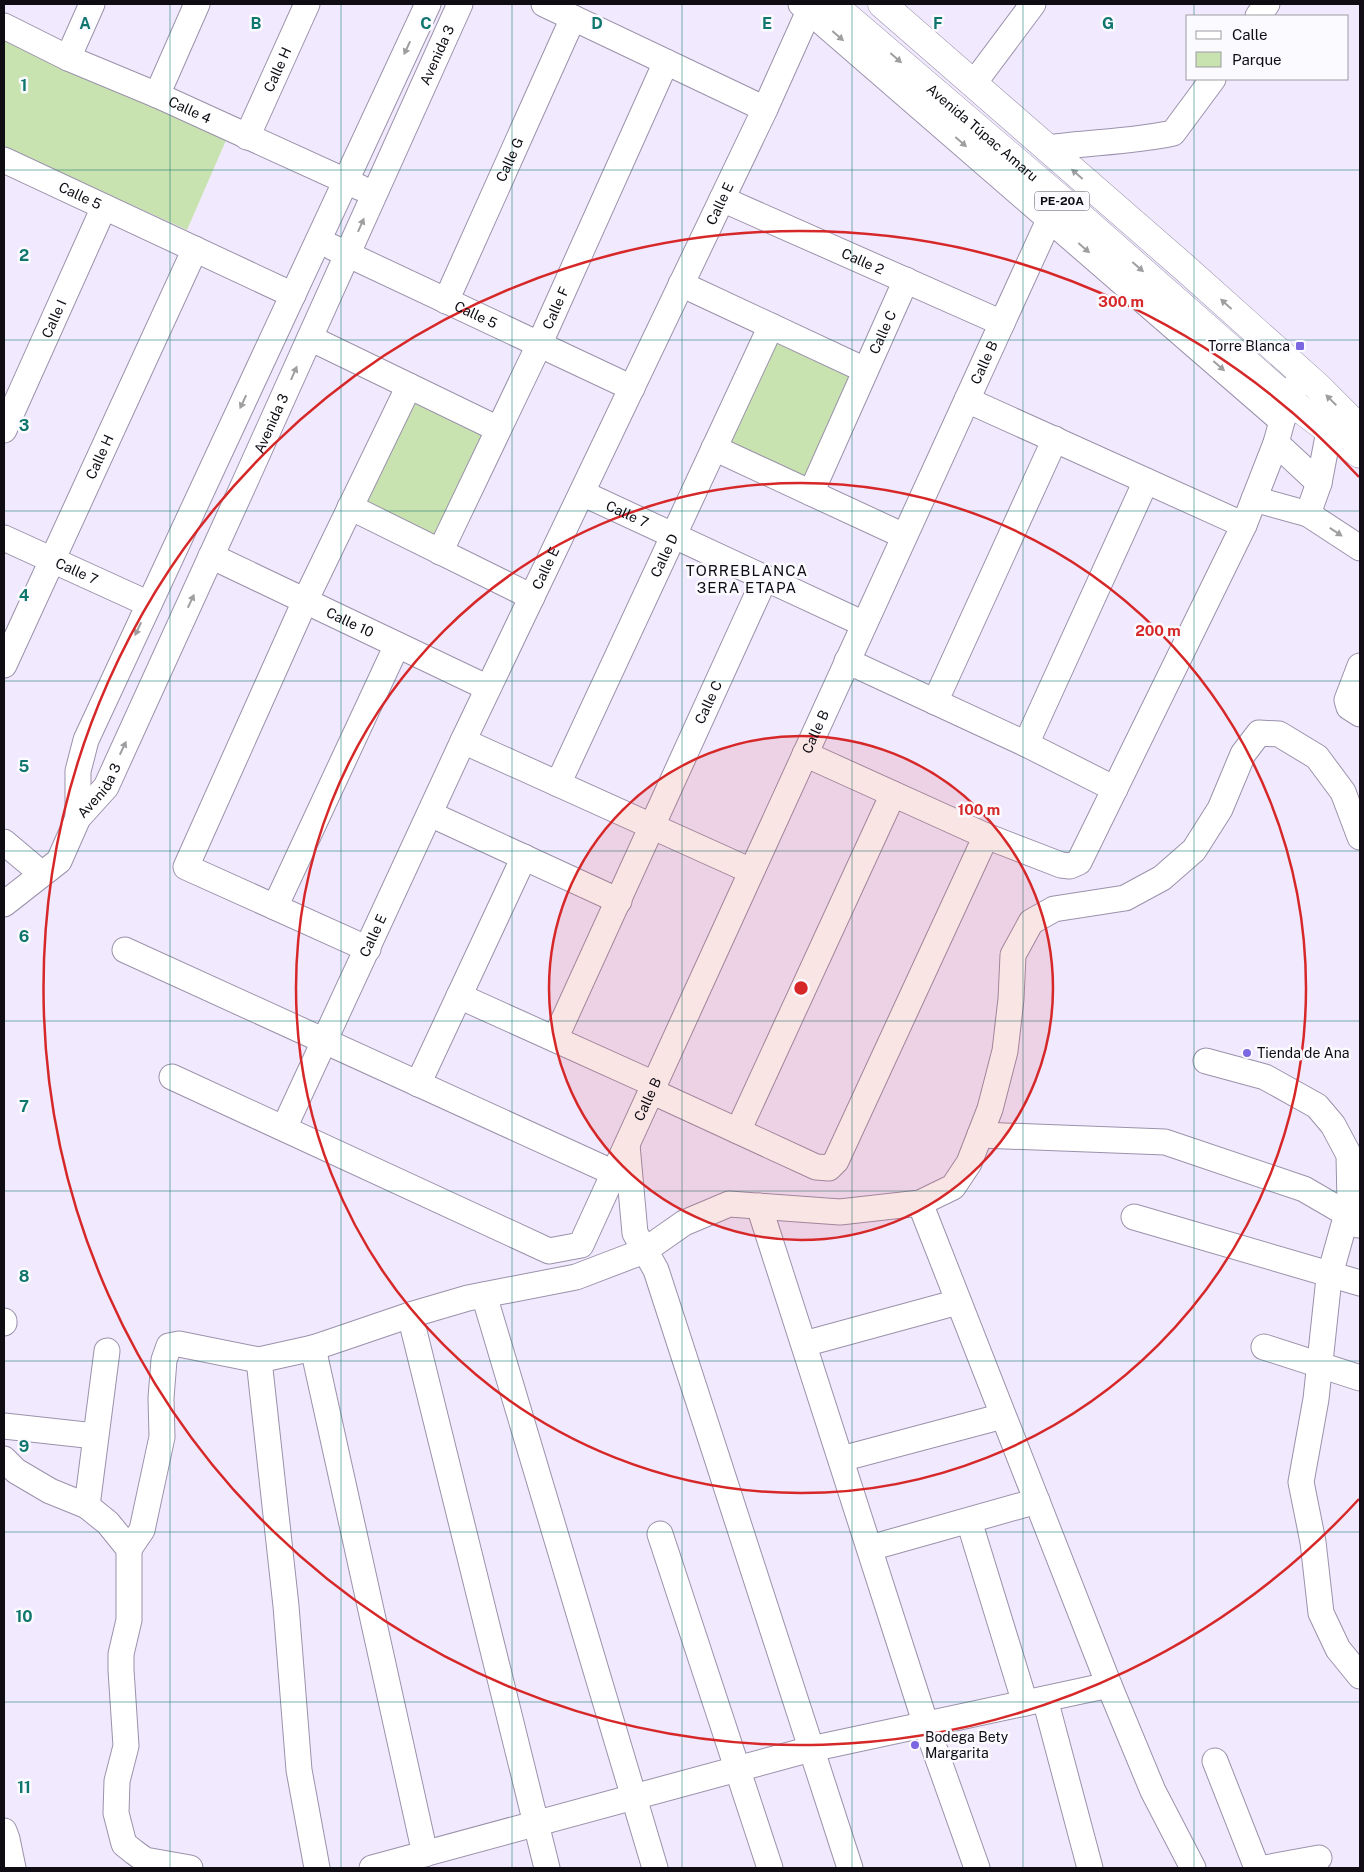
<svg xmlns="http://www.w3.org/2000/svg" width="1364" height="1872" font-family="'Public Sans',sans-serif">
  <rect width="100%" height="100%" fill="#f1e9fe"/>
  <path fill="#c8e3af" d="M 4,30 L 227,138 L 187,230 L 4,147 Z
    M 774,338 L 852,373 L 805,477 L 727,441 Z
    M 412,402 L 483,435 L 436,537 L 365,504 Z"/>
  <g fill="none" stroke-linecap="round" stroke-linejoin="round">
    <g stroke="#9b92ab" stroke-width="27">
      <g id="minor">
        <path d="M 544,4 L 765,109"/>
        <path d="M 801,4 L 1282,421"/>
        <path d="M 1258,16 L 1267,4"/>
        <path id="s1" d="M 4,26 L 68,58 L 157,95 L 361,188"/>
        <path d="M 68,58 L 92,4"/>
        <path d="M 974,83 L 1033,4"/>
        <path d="M 157,95 L 197,4"/>
        <path id="s2" d="M 247,137 L 307,4"/>
        <path d="M 1048,148 C 1090,142 1132,142 1173,133 L 1213,79"/>
        <path id="s3" d="M 4,160 L 293,295"/>
        <path id="s4" d="M 722,199 L 1002,323"/>
        <path id="s5" d="M 332,247 L 632,388"/>
        <path d="M 681,284 L 865,370"/>
        <path id="s6" d="M 446,301 L 573,18"/>
        <path d="M 310,338 L 498,429"/>
        <path d="M 967,400 L 1244,525"/>
        <path id="s7" d="M 4,430 L 104,207"/>
        <path d="M 1329,431 L 1319,483 L 1308,514 L 1360,548"/>
        <path d="M 1276,443 L 1319,483"/>
        <path d="M 714,448 L 904,536"/>
        <path id="s8" d="M 582,493 L 864,624"/>
        <path id="s9" d="M 811,493 L 906,280"/>
        <path d="M 1254,499 L 1308,514"/>
        <path d="M 350,507 L 532,597"/>
        <path id="s10" d="M 4,538 L 149,604"/>
        <path id="s11" d="M 440,552 L 539,345 L 666,62"/>
        <path id="s12" d="M 211,556 L 488,688"/>
        <path d="M 847,661 L 1026,744 L 1115,789"/>
        <path id="s13" d="M 4,665 L 195,249"/>
        <path d="M 1360,666 L 1347,700 L 1349,707 L 1360,714"/>
        <path d="M 935,702 L 1055,439"/>
        <path d="M 463,741 L 751,871"/>
        <path d="M 1026,744 L 1146,481"/>
        <path d="M 805,754 L 986,836 L 1061,865 L 1070,866 L 1079,862 L 1244,525 L 1276,443 L 1282,421 L 1297,383"/>
        <path id="s14" d="M 558,784 L 771,326"/>
        <path d="M 430,814 L 619,901"/>
        <path d="M 78,818 L 78,771 L 86,740 L 428,4"/>
        <path d="M 4,842 L 42,874"/>
        <path id="s15" d="M 4,904 L 59,861 L 78,818 L 106,787 L 244,484 L 460,4"/>
        <path d="M 275,907 L 397,645"/>
        <path d="M 368,949 L 186,867 L 305,601 L 409,386"/>
        <path d="M 125,950 L 614,1173"/>
        <path d="M 459,996 L 654,1084"/>
        <path id="s16" d="M 555,1039 L 765,578"/>
        <path d="M 1206,1061 L 1265,1077 L 1317,1106 L 1333,1125 L 1349,1155 L 1350,1203 L 1329,1278 L 1316,1399 L 1301,1482 L 1313,1542 L 1321,1613 L 1338,1649 L 1360,1676"/>
        <path id="s17" d="M 172,1077 L 549,1251 L 581,1245 L 1050,218"/>
        <path d="M 418,1084 L 524,857"/>
        <path d="M 651,1091 L 816,1167 L 829,1168 L 836,1161 L 986,836"/>
        <path id="s18" d="M 284,1128 L 463,741 L 765,109 L 809,11"/>
        <path d="M 738,1131 L 893,794"/>
        <path d="M 980,1135 L 1165,1142 L 1304,1189 L 1347,1214 L 1358,1225"/>
        <path d="M 627,1145 L 635,1233 L 656,1270 L 850,1868"/>
        <path d="M 920,1203 L 1109,1685 L 1153,1791 L 1193,1868"/>
        <path d="M 759,1206 L 926,1725 L 977,1868"/>
        <path d="M 1134,1217 L 1360,1283"/>
        <path d="M 484,1295 L 655,1868"/>
        <path d="M 410,1315 L 547,1868"/>
        <path d="M 4,1321 L 4,1323"/>
        <path d="M 804,1344 L 958,1302"/>
        <path d="M 1264,1347 L 1360,1378"/>
        <path d="M 313,1348 L 425,1854"/>
        <path d="M 259,1360 L 286,1606 L 299,1770 L 317,1868"/>
        <path d="M 4,1426 L 95,1436"/>
        <path d="M 4,1459 L 16,1471 L 50,1491 L 87,1506 L 108,1523 L 129,1549 L 129,1620 L 121,1654 L 121,1670 L 126,1746 L 117,1781 L 116,1813 L 124,1844 L 134,1852 L 145,1860 L 190,1868"/>
        <path d="M 841,1459 L 1003,1416"/>
        <path d="M 87,1506 L 107,1351"/>
        <path d="M 969,1521 L 1025,1703"/>
        <path d="M 660,1534 L 770,1868"/>
        <path d="M 870,1548 L 1037,1501"/>
        <path d="M 129,1549 L 142,1530 L 162,1437 L 161,1398 L 164,1360 L 169,1346 L 179,1344 L 259,1360 L 313,1348 L 410,1315 L 468,1298 L 576,1277 L 644,1251 L 684,1223 L 729,1204 L 840,1212 L 920,1203 L 953,1187 L 969,1163 L 990,1109 L 1005,1051 L 1011,999 L 1013,955 L 1031,922 L 1054,909 L 1125,898 L 1162,878 L 1194,850 L 1220,809 L 1243,754 L 1259,733 L 1279,734 L 1317,757 L 1343,792 L 1360,837"/>
        <path d="M 1045,1699 L 1090,1868"/>
        <path d="M 1215,1761 L 1257,1868"/>
        <path d="M 4,1831 L 7,1839 L 13,1868"/>
        <path d="M 372,1868 L 811,1749 L 1109,1685"/>
        <path d="M 1265,1868 L 1319,1858"/>
      </g>
    </g>
    <g stroke="#9b92ab" stroke-width="29">
      <g id="highway">
        <path id="s19" d="M 832,4 L 1059,198 L 1290,401 L 1360,454"/>
        <path d="M 882,4 L 1185,268 L 1318,387 L 1360,429"/>
      </g>
    </g>
    <use href="#minor" stroke="#fff" stroke-width="25"/>
    <use href="#highway" stroke="#fff" stroke-width="28"/>
  </g>
  <defs><path id="oneway-solid" d="M-6-.8H1V-3.2L6.5 0L1 3.2V.8H-6Z" transform="scale(1.25)"/></defs>
  <g fill="#9f9ea1">
    <use href="#oneway-solid" transform="translate(838 36) rotate(41)"/>
    <use href="#oneway-solid" transform="translate(407 48) rotate(115)"/>
    <use href="#oneway-solid" transform="translate(896 58) rotate(41)"/>
    <use href="#oneway-solid" transform="translate(961 142) rotate(41)"/>
    <use href="#oneway-solid" transform="translate(1077 174) rotate(-139)"/>
    <use href="#oneway-solid" transform="translate(361 225) rotate(-66)"/>
    <use href="#oneway-solid" transform="translate(1084 248) rotate(41)"/>
    <use href="#oneway-solid" transform="translate(1138 267) rotate(41)"/>
    <use href="#oneway-solid" transform="translate(1226 304) rotate(-138)"/>
    <use href="#oneway-solid" transform="translate(1219 366) rotate(41)"/>
    <use href="#oneway-solid" transform="translate(294 373) rotate(-66)"/>
    <use href="#oneway-solid" transform="translate(1331 400) rotate(-135)"/>
    <use href="#oneway-solid" transform="translate(243 402) rotate(115)"/>
    <use href="#oneway-solid" transform="translate(1336 532) rotate(33)"/>
    <use href="#oneway-solid" transform="translate(191 601) rotate(-65)"/>
    <use href="#oneway-solid" transform="translate(138 629) rotate(115)"/>
    <use href="#oneway-solid" transform="translate(123 748) rotate(-65)"/>
  </g>
  <path fill="none" stroke="#0f766e" stroke-width="1" stroke-opacity="0.55" d="M 170,4 L 170,1868M 341,4 L 341,1868M 512,4 L 512,1868M 682,4 L 682,1868M 852,4 L 852,1868M 1023,4 L 1023,1868M 1194,4 L 1194,16M 1194,79 L 1194,1868M 4,170 L 1360,170M 4,340 L 1360,340M 4,511 L 1360,511M 4,681 L 1360,681M 4,851 L 1360,851M 4,1021 L 1360,1021M 4,1191 L 1360,1191M 4,1361 L 1360,1361M 4,1532 L 1360,1532M 4,1702 L 1360,1702"/>
  <circle cx="801" cy="988" r="252" fill="#d62828" fill-opacity=".12"/>
  <g fill="none" stroke="#d62828" stroke-width="2.5">
    <circle cx="801" cy="988" r="252"/>
    <circle cx="801" cy="988" r="505"/>
    <path d="M1359 1499A757 757 0 1 1 1359 477"/>
  </g>
  <g fill="#7c67e2" stroke="#fbfaff" stroke-width="2">
    <rect x="1295" y="341" width="10" height="10" rx="2.5"/>
    <circle cx="1247" cy="1053" r="5"/>
    <circle cx="915" cy="1745" r="5"/>
  </g>
  <g text-anchor="middle" dominant-baseline="central" stroke-width="5" stroke-linejoin="round" paint-order="stroke">
    <rect fill="#fbfaff" stroke="#56535a" stroke-width="1" x="1034.5" y="191.5" width="55" height="19" rx="4"/>
    <g font-size="12" font-weight="bold" fill="#0f0c14">
      <text x="1062" y="201">PE-20A</text>
    </g>
    <g font-size="14" fill="#0f0c14" stroke="#fbfaff">
      <text stroke="none"><textPath href="#s15" startOffset="962">Avenida 3</textPath></text>
      <text stroke="none"><textPath href="#s2" startOffset="74">Calle H</textPath></text>
      <text stroke="none"><textPath href="#s1" startOffset="204">Calle 4</textPath></text>
      <text stroke="none"><textPath href="#s19" startOffset="198">Avenida Túpac Amaru</textPath></text>
      <text stroke="none"><textPath href="#s6" startOffset="155">Calle G</textPath></text>
      <text stroke="none"><textPath href="#s3" startOffset="84">Calle 5</textPath></text>
      <text stroke="none"><textPath href="#s18" startOffset="1022">Calle E</textPath></text>
      <text stroke="none"><textPath href="#s4" startOffset="154">Calle 2</textPath></text>
      <text stroke="none"><textPath href="#s11" startOffset="270">Calle F</textPath></text>
      <text stroke="none"><textPath href="#s5" startOffset="159">Calle 5</textPath></text>
      <text stroke="none"><textPath href="#s7" startOffset="122">Calle I</textPath></text>
      <text stroke="none"><textPath href="#s9" startOffset="176">Calle C</textPath></text>
      <text stroke="none"><textPath href="#s17" startOffset="1418">Calle B</textPath></text>
      <text stroke="none"><textPath href="#s15" startOffset="558">Avenida 3</textPath></text>
      <text stroke="none"><textPath href="#s13" startOffset="229">Calle H</textPath></text>
      <text stroke="none"><textPath href="#s8" startOffset="50">Calle 7</textPath></text>
      <text stroke="none"><textPath href="#s14" startOffset="252">Calle D</textPath></text>
      <text stroke="none"><textPath href="#s18" startOffset="618">Calle E</textPath></text>
      <text stroke="none"><textPath href="#s10" startOffset="80">Calle 7</textPath></text>
      <text stroke="none"><textPath href="#s12" startOffset="154">Calle 10</textPath></text>
      <text stroke="none"><textPath href="#s16" startOffset="370">Calle C</textPath></text>
      <text stroke="none"><textPath href="#s17" startOffset="1012">Calle B</textPath></text>
      <text stroke="none"><textPath href="#s15" startOffset="152">Avenida 3</textPath></text>
      <text stroke="none"><textPath href="#s18" startOffset="212">Calle E</textPath></text>
      <text stroke="none"><textPath href="#s17" startOffset="608">Calle B</textPath></text>
    </g>
    <g font-size="14" fill="#0f0c14" stroke="#fbfaff" text-anchor="start">
      <text x="1290" y="346" text-anchor="end">Torre Blanca</text>
      <text x="1257" y="1053">Tienda de Ana</text>
      <text x="925" y="1737">Bodega Bety<tspan x="925" dy="16">Margarita</tspan></text>
    </g>
    <g font-size="15" letter-spacing="1" fill="#0f0c14" stroke="#fbfaff">
      <text x="747" y="570">TORREBLANCA<tspan x="747" dy="17">3ERA ETAPA</tspan></text>
    </g>
  </g>
  <g font-size="16" text-anchor="middle" font-weight="bold" fill="#0f766e" stroke="#fbfaff" stroke-width="5" stroke-linejoin="round" paint-order="stroke">
    <text x="85" y="29">A</text>
    <text x="256" y="29">B</text>
    <text x="426" y="29">C</text>
    <text x="597" y="29">D</text>
    <text x="767" y="29">E</text>
    <text x="938" y="29">F</text>
    <text x="1108" y="29">G</text>
    <text x="24" y="91">1</text>
    <text x="24" y="261">2</text>
    <text x="24" y="431">3</text>
    <text x="24" y="601">4</text>
    <text x="24" y="772">5</text>
    <text x="24" y="942">6</text>
    <text x="24" y="1112">7</text>
    <text x="24" y="1282">8</text>
    <text x="24" y="1452">9</text>
    <text x="24" y="1622">10</text>
    <text x="24" y="1793">11</text>
  </g>
  <circle cx="801" cy="988" r="8" fill="#d62828" stroke="#fbfaff" stroke-width="2.5"/>
  <g font-size="15" text-anchor="middle" font-weight="bold" fill="#d62828" stroke="#fbfaff" stroke-width="5" stroke-linejoin="round" paint-order="stroke">
    <text x="1121" y="307">300 m</text>
    <text x="1158" y="636">200 m</text>
    <text x="979" y="815">100 m</text>
  </g>
  <rect width="1364" height="1872" fill="none" stroke="#0f0c14" stroke-width="10"/>
  <rect x="1186" y="15" width="162" height="65" fill="#fbfaff" stroke="#9d9ba1"/>
  <rect x="1196" y="31" width="25" height="8" fill="#ffffff" stroke="#9d9ba1"/>
  <text x="1232" y="40" font-size="15" fill="#0f0c14">Calle</text>
  <rect x="1196" y="52" width="25" height="15" fill="#c8e3af" stroke="#9d9ba1"/>
  <text x="1232" y="65" font-size="15" fill="#0f0c14">Parque</text>
</svg>
